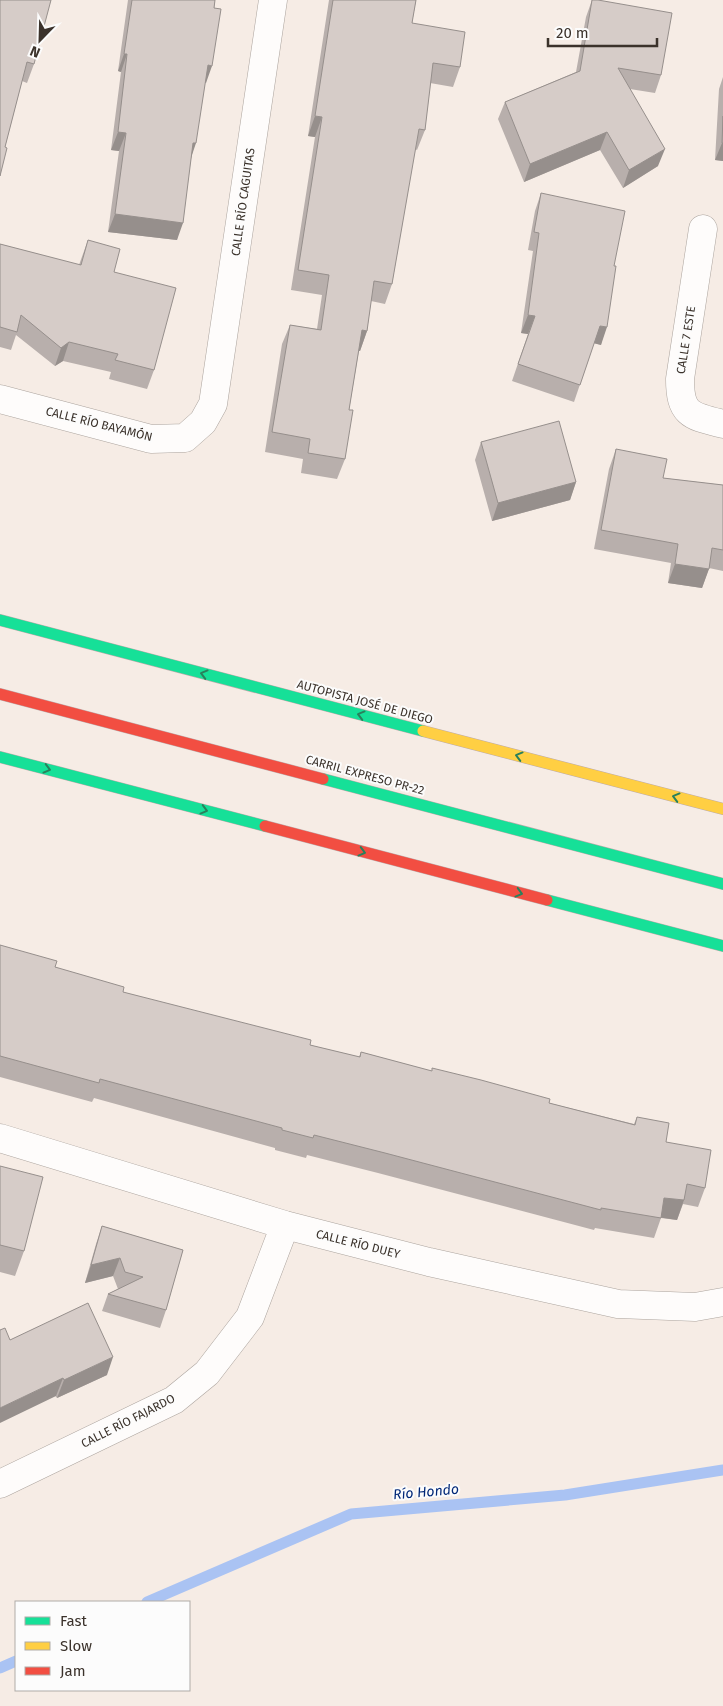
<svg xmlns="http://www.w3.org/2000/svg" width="723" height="1706" font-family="'Fira Sans',sans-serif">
  <rect width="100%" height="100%" fill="#f6ece5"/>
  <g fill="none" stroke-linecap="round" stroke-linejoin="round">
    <path stroke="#aac3f3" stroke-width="11" d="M 147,1602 L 351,1514 L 565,1495 L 723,1470
      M 0,1668 L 16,1661"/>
    <g stroke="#aca49e" stroke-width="29">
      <path id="street" d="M 703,229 L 680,379 C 680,415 691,416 723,424
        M 0,399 L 151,439 L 185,438 L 203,422 L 213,404 L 273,0
        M 0,1138 L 285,1225 L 429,1262 L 618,1304 L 695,1307 L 723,1302
        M 0,1484 L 174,1400 L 207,1373 L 250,1317 L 285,1225"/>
    </g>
    <g stroke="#bdabab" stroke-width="12">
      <path id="fast" d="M 0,620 L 423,731
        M 0,757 L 265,826
        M 323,779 L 723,884
        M 547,900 L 723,946"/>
    </g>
    <g stroke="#bdabab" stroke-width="12">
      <path id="slow" d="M 423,731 L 723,809"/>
    </g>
    <g stroke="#bdabab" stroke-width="12">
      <path id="jam" d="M 0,694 L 323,779
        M 265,826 L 547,900"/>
    </g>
    <use href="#street" stroke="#fefcfb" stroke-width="28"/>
    <use href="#fast" stroke="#16e098" stroke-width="11"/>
    <use href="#slow" stroke="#ffcf43" stroke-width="11"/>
    <use href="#jam" stroke="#f24e42" stroke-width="11"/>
  </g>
  <path fill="#b8afac" d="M 0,0 L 34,64 L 27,83 L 22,81 L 5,147 Z
    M 128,0 L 215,0 L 206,83 L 205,83 L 191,159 L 177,240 L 108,232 L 119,151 L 111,150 L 121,72 L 118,71 Z
    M 329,0 L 416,0 L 412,23 L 460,67 L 453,87 L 430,83 L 425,130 L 417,150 L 415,149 L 392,284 L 385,304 L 371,301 L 367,331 L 360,351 L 359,350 L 349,410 L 345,459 L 337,479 L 301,473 L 303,459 L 265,452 L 282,344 L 290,325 L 317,329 L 322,295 L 291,290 L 315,137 L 308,136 Z
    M 592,0 L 661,75 L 655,93 L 630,89 L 658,166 L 623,188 L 600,150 L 524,182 L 498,119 L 505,102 L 576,72 L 586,17 Z
    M 723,77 L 723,161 L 715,160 L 719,89 Z
    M 541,193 L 614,266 L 601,345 L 594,343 L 574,402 L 512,381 L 528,334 L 521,333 L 533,251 L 528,250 L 535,211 Z
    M 88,240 L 114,272 L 154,370 L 147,389 L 109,379 L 111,372 L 63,361 L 55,366 L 16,335 L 11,350 L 0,347 L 0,244 L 79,265 Z
    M 481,442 L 576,482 L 570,500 L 492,521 L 475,460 Z
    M 616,449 L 663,478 L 723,485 L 723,571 L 709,568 L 702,588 L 668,583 L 671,563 L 594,549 L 609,469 Z
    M 0,945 L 55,967 L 123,992 L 310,1045 L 359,1057 L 361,1052 L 549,1103 L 634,1124 L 637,1117 L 666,1142 L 705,1188 L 698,1207 L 683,1204 L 677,1220 L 661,1218 L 654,1238 L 595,1228 L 594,1230 L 378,1173 L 307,1155 L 306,1158 L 275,1150 L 275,1148 L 94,1098 L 92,1102 L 0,1077 Z
    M 0,1166 L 24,1251 L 15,1276 L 0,1272 Z
    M 102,1226 L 183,1250 L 166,1310 L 160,1328 L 102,1311 L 108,1294 L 118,1289 L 113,1276 L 85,1283 L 96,1244 Z
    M 10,1340 L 107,1375 L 57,1398 Z"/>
  <path fill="#968f8c" d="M 124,54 L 127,54 L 121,72 L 118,71 Z
    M 208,65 L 212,66 L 206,83 L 201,83 Z
    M 315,116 L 322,117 L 315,137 L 308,136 Z
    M 118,132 L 126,133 L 119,151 L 111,150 Z
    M 607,132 L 600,150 L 524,182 L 530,164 Z
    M 193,143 L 196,143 L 190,161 Z
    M 722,143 L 723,143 L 723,161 L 715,160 Z
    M 665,149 L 658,166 L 623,188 L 629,170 Z
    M 115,214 L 183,223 L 177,240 L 108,232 Z
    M 528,315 L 535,316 L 528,334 L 521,333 Z
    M 600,326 L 607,327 L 601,345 L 593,343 Z
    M 362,330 L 367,331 L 360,351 L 355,350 Z
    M 69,342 L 63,361 L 55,366 L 61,348 Z
    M 576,482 L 570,500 L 492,521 L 498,503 Z
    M 675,564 L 709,569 L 702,588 L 668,583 Z
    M 664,1198 L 684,1200 L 677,1220 L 657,1217 Z
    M 120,1258 L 113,1276 L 85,1283 L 91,1265 Z
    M 113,1357 L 107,1375 L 57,1398 L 64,1380 Z
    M 63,1378 L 56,1396 L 0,1423 L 0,1408 Z"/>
  <path fill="#d6ccc8" stroke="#968f8c" d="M 0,0 L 51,0 L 34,64 L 27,62 L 5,147 L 7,148 L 0,176 Z
    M 132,0 L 215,0 L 214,8 L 221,9 L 212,66 L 208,65 L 196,143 L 193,143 L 183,223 L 115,214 L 126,133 L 118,132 L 127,54 L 124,54 Z
    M 333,0 L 416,0 L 412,23 L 465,32 L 460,67 L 433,63 L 425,130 L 419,129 L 392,284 L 374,281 L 367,331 L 362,330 L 349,410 L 353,410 L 345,459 L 308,453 L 310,439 L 272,432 L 290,325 L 321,330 L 329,275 L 298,270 L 322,117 L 315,116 Z
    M 592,0 L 598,0 L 672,13 L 661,75 L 618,68 L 665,149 L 629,170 L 607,132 L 530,164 L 505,102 L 580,71 Z
    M 723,116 L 723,143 L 722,143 Z
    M 541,193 L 625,211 L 614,266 L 616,266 L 607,327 L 600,326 L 580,385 L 518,364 L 535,316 L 528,315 L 539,233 L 534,232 Z
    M 88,240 L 120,249 L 114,272 L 176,288 L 154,370 L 115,360 L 118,354 L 69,342 L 61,348 L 21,315 L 17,332 L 0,327 L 0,244 L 81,265 Z
    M 559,421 L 576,482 L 498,503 L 481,442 Z
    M 616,449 L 667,459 L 663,478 L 723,485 L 723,550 L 712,548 L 709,569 L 675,564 L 678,544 L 601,530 Z
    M 0,945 L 57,961 L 55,967 L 124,987 L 123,992 L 311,1040 L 310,1045 L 360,1057 L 361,1052 L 432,1071 L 432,1068 L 481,1080 L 550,1099 L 549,1103 L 635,1125 L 637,1117 L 669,1123 L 666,1142 L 711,1150 L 705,1188 L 687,1184 L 684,1200 L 664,1198 L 661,1218 L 601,1208 L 601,1210 L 385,1153 L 314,1135 L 313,1138 L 282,1130 L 282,1128 L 100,1079 L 99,1083 L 0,1056 Z
    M 0,1166 L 43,1177 L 24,1251 L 0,1245 Z
    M 102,1226 L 183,1250 L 166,1310 L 108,1294 L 143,1277 L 125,1272 L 120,1258 L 91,1265 Z
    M 88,1303 L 113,1357 L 64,1380 L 63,1378 L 0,1408 L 0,1330 L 5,1328 L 10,1340 Z"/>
  <defs><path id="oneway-chevron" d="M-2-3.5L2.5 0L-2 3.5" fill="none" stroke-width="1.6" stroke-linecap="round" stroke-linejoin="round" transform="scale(1.25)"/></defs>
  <g stroke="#2a805c">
    <use href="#oneway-chevron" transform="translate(204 674) rotate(-165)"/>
    <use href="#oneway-chevron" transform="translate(361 715) rotate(-165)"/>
    <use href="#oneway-chevron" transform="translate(519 756) rotate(-165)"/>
    <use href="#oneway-chevron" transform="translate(47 769) rotate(15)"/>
    <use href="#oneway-chevron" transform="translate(676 797) rotate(-165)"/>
    <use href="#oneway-chevron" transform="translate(204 810) rotate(15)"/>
    <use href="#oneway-chevron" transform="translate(362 852) rotate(15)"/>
    <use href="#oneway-chevron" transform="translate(519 893) rotate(15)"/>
  </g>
  <g text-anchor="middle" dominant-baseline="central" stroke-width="4" stroke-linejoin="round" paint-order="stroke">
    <g font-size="12" fill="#3b322b" stroke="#fcfcfc">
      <text transform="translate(243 202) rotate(-82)">CALLE RÍO CAGUITAS</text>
      <text transform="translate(686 340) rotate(-81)">CALLE 7 ESTE</text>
      <text transform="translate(99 424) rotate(14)">CALLE RÍO BAYAMÓN</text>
      <text transform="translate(365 702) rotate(15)">AUTOPISTA JOSÉ DE DIEGO</text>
      <text transform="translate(365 775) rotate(15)">CARRIL EXPRESO PR-22</text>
      <text transform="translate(358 1244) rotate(14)">CALLE RÍO DUEY</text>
      <text transform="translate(128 1421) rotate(-27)">CALLE RÍO FAJARDO</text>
    </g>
    <g font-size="14" font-style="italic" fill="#002777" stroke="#fcfcfc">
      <text transform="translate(426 1492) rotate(-5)">Río Hondo</text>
    </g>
  </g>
  <rect x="15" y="1601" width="175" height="90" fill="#fcfcfc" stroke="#afaba8"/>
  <rect x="25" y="1617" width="25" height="8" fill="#16e098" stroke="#afaba8"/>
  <text x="60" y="1626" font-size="15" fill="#3b322b">Fast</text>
  <rect x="25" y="1642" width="25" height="8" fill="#ffcf43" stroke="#afaba8"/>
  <text x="60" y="1651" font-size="15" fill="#3b322b">Slow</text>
  <rect x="25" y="1667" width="25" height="8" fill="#f24e42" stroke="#afaba8"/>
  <text x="60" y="1676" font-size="15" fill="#3b322b">Jam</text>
  <g transform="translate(40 40) rotate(203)" stroke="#fcfcfc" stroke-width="4" paint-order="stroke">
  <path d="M0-4L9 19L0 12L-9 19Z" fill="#3b322b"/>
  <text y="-8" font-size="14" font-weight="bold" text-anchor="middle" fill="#3b322b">N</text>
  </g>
  <path d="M548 38v8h109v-8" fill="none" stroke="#3b322b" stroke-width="2.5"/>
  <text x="556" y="38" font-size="15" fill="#3b322b" stroke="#fcfcfc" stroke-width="4" paint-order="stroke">20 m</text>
</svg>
